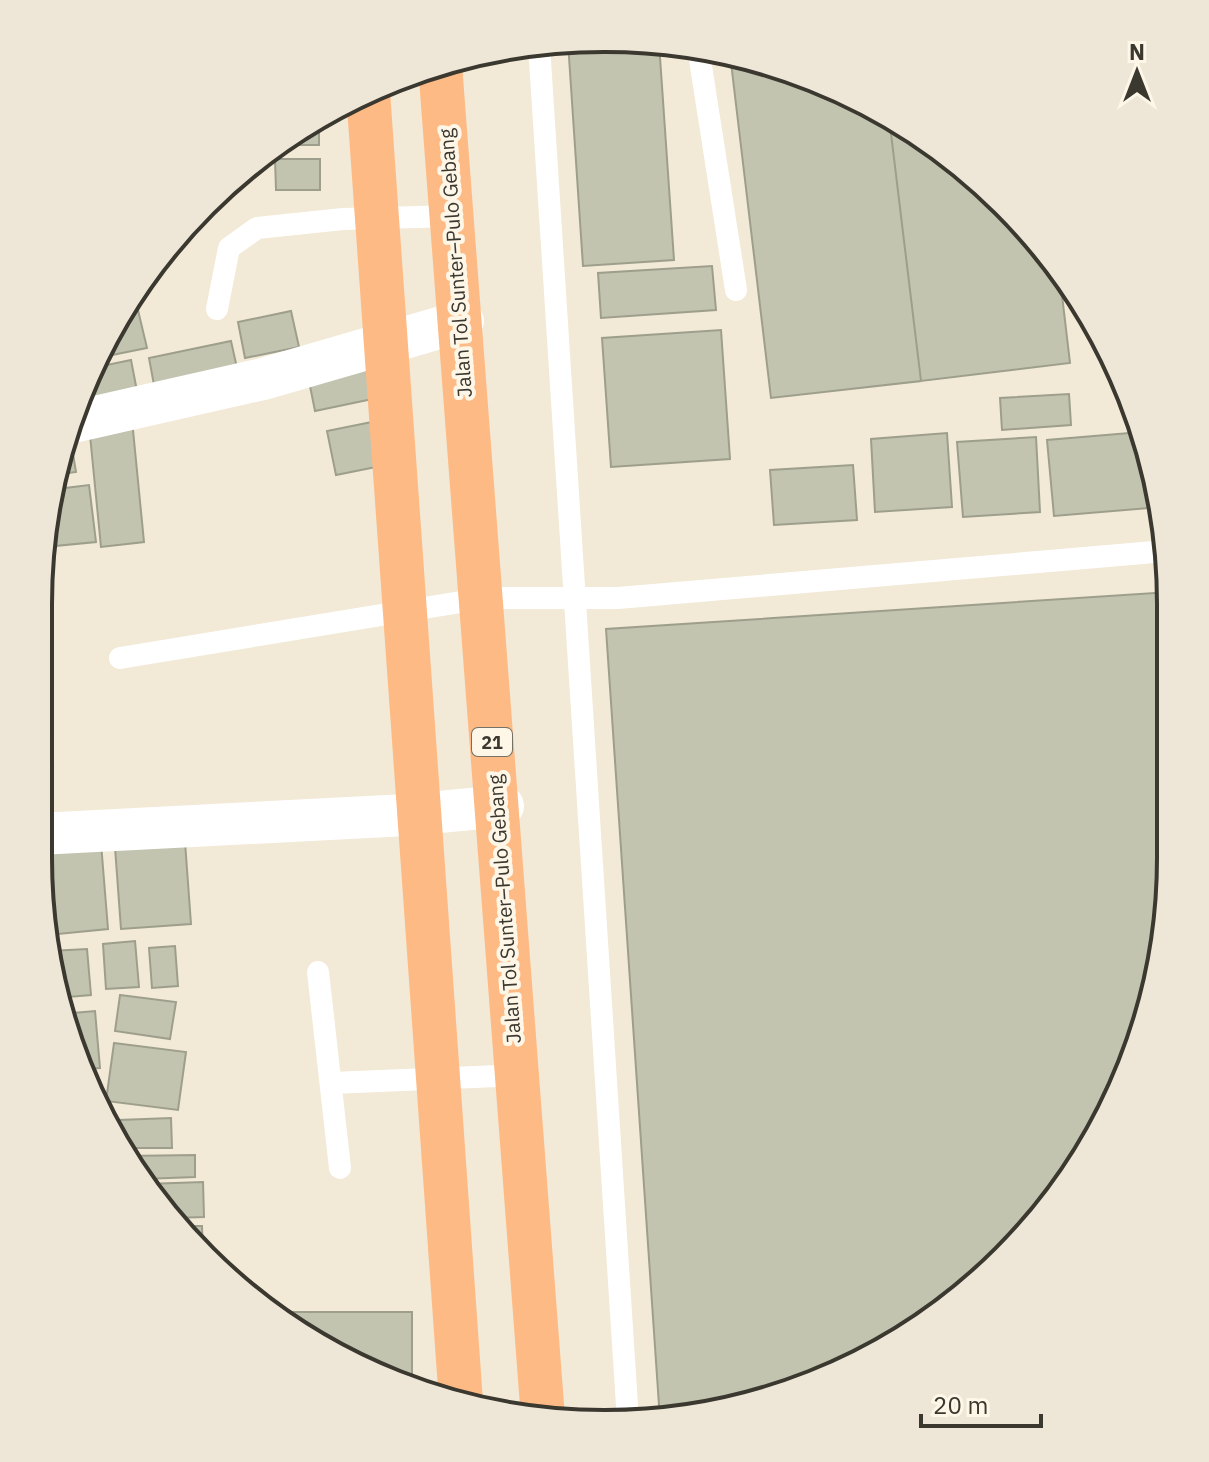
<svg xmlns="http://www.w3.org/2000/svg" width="1209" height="1462" font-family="'IBM Plex Sans',sans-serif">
  <rect width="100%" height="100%" fill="#f2e9d6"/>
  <path fill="#c2c4b0" stroke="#9d9f8c" stroke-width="2" d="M 604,38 L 659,43 L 674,260 L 583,266 L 568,42 Z
    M 730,54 L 821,81 L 889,117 L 921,381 L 771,398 Z
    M 889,117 L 919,133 L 1005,204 L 1059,270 L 1070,363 L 921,381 Z
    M 319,118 L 319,145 L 276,145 L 290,133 Z
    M 275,159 L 320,159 L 320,190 L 276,190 Z
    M 712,266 L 716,310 L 601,318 L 598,273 Z
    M 137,306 L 147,348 L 97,358 L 124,308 Z
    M 291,311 L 299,347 L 245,358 L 238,322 Z
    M 721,330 L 730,459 L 611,467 L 602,338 Z
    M 231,341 L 237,368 L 154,385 L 149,358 Z
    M 373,358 L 382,397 L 315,411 L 307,371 Z
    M 131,360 L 137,391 L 78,403 L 92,368 Z
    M 1069,394 L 1071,425 L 1002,430 L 1000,398 Z
    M 132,420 L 144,542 L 101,547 L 89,425 Z
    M 377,421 L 386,465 L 336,475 L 327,431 Z
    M 1141,432 L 1161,507 L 1054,516 L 1047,440 Z
    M 947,433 L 952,507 L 875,512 L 871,439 Z
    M 70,436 L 76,472 L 61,474 Z
    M 1036,437 L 1040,512 L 963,517 L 957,442 Z
    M 853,465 L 857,520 L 774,525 L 770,470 Z
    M 89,485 L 96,542 L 44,547 L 57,489 Z
    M 1170,592 L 1170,895 L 1141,1039 L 1095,1140 L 1030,1231 L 949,1307 L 822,1381 L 679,1419 L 660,1420 L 606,629 Z
    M 51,698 L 52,733 L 39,733 L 39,699 Z
    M 38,747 L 43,747 L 45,783 L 38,783 Z
    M 184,828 L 191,924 L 121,929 L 114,834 Z
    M 100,831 L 108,929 L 48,935 L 38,836 Z
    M 135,941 L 139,987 L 106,989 L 103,944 Z
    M 175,946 L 178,986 L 152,988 L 149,948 Z
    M 87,949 L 91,995 L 56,998 L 50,951 Z
    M 120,995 L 176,1002 L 170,1039 L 115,1031 Z
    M 95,1011 L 100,1068 L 84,1069 L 61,1014 Z
    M 114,1043 L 186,1052 L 178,1110 L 106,1101 Z
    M 97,1076 L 99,1105 L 87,1077 Z
    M 171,1118 L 172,1148 L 120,1148 L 119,1120 Z
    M 195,1155 L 195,1177 L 143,1179 L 126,1156 Z
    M 203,1182 L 204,1217 L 173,1218 L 147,1184 Z
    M 180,1226 L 202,1226 L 203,1257 Z
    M 274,1312 L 412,1312 L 412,1377 L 388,1377 L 290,1329 Z"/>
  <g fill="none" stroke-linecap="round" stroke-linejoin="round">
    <path stroke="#fff" stroke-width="22" d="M 539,45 L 628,1421
      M 698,47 L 736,290
      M 217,309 L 229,248 L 257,228 L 343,219 L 454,216
      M 120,658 L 485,598 L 618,598 L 1166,551
      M 318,972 L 340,1168
      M 332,1083 L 524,1075"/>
    <path stroke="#fff" stroke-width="42" d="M 73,422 L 263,379 L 463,321
      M 38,834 L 407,815 L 503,806"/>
    <path stroke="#feba84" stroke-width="44" d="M 440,65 L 543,1418
      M 368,92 L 461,1402"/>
  </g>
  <g text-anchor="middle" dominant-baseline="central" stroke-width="8" stroke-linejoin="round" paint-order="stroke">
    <rect fill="#fef6e7" stroke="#767167" stroke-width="2" x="472" y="728" width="40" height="28" rx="6"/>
    <g font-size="18" font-weight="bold" fill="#3b3830">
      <text x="492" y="742">21</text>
    </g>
    <g font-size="20" fill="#3b3830" stroke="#fef6e7">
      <text transform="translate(455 263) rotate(-94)">Jalan Tol Sunter–Pulo Gebang</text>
      <text transform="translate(504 909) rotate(-94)">Jalan Tol Sunter–Pulo Gebang</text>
    </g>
  </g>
  <path d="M0 0H1209V1462H0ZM604 52H605A552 552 0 0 1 1157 604V858A552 552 0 0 1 605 1410H604A552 552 0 0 1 52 858V604A552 552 0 0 1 604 52Z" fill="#eee7d8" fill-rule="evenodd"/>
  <path fill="none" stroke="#3b3830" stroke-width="4" d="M604 52H605A552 552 0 0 1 1157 604V858A552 552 0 0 1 605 1410H604A552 552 0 0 1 52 858V604A552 552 0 0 1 604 52Z"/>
  <g transform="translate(1137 72)" stroke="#fef6e7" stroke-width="6" paint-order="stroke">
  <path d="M0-6L14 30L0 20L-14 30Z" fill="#3b3830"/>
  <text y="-12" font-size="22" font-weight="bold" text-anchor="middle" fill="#3b3830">N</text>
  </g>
  <path d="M921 1414v12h120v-12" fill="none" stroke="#3b3830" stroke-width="4"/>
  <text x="933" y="1414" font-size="24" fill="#3b3830" stroke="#fef6e7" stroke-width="6" paint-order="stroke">20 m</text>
</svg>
